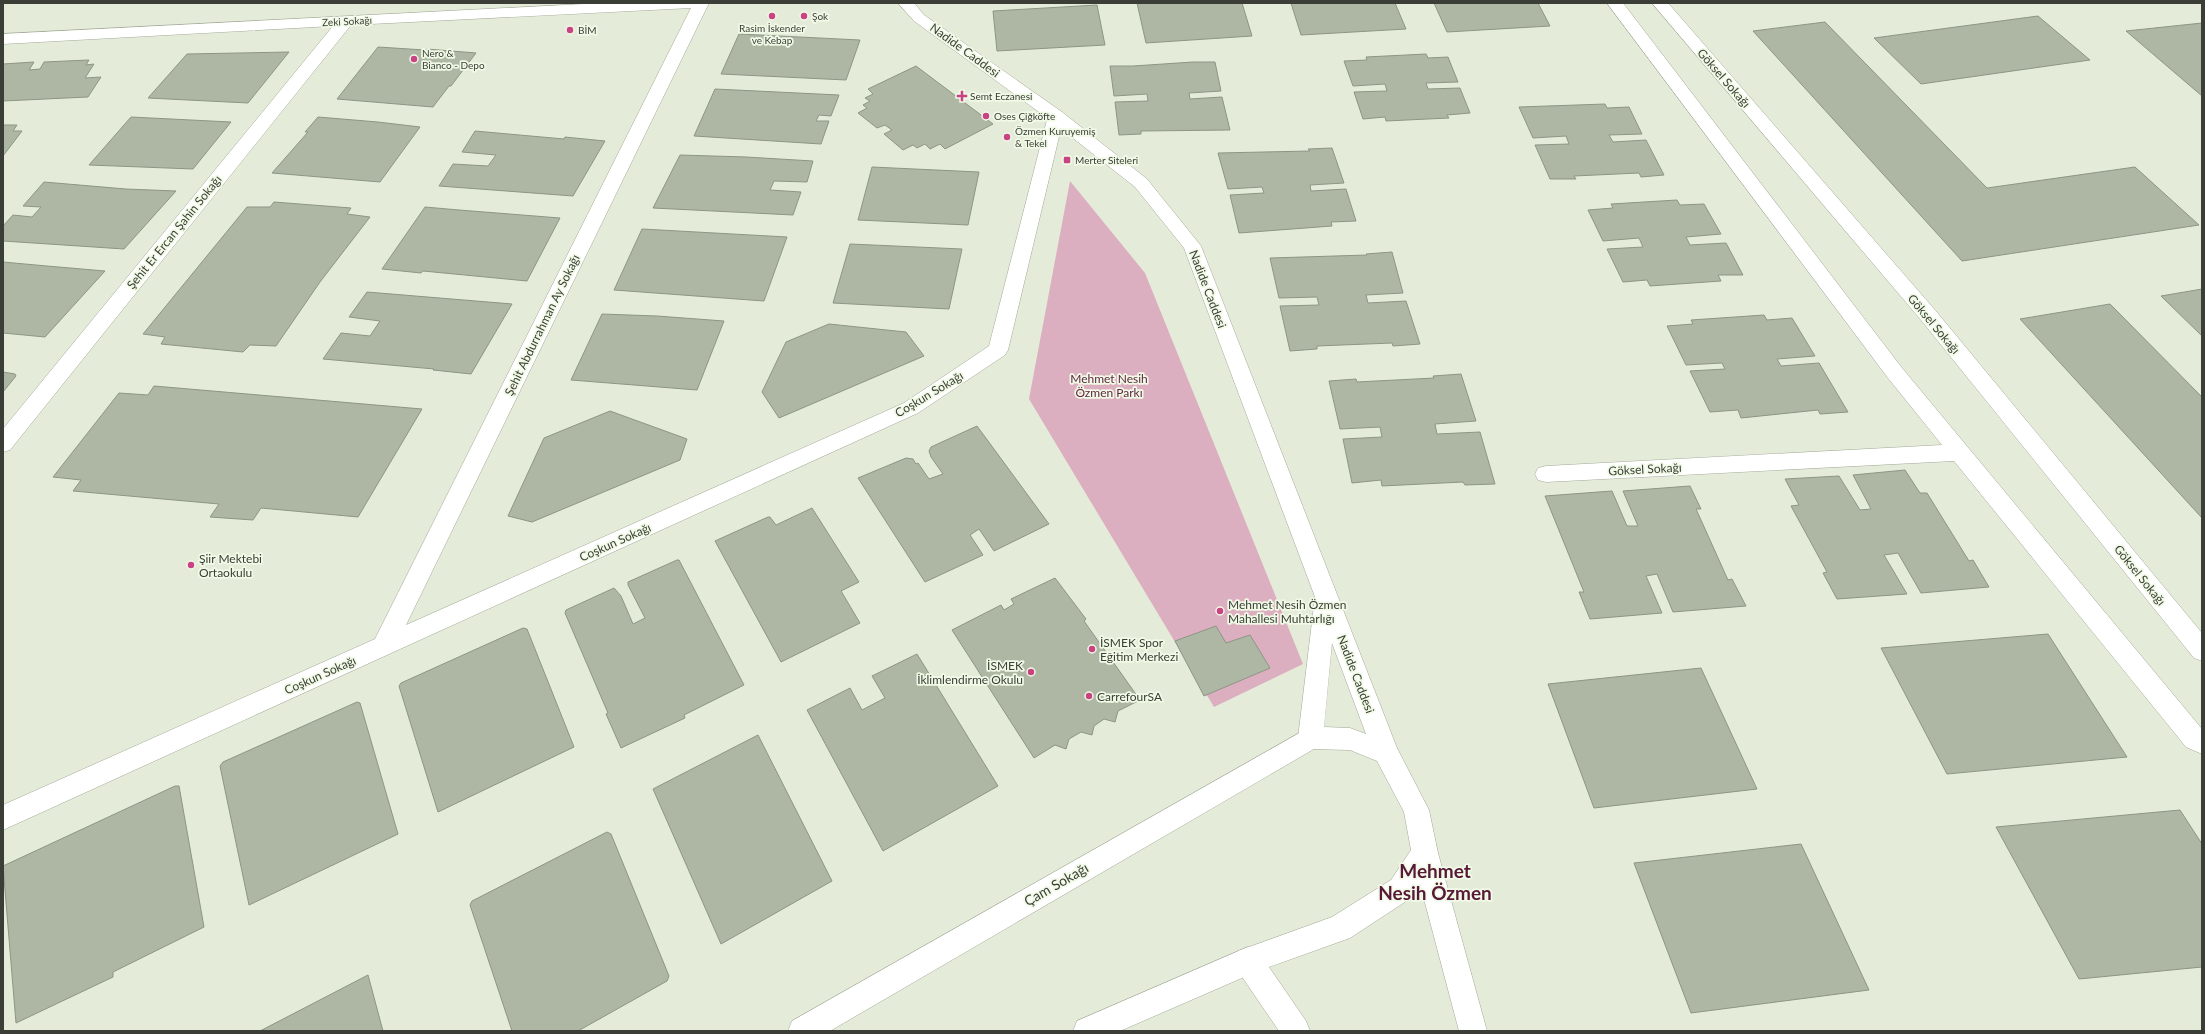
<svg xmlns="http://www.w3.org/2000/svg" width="2205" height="1034" font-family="Lato,sans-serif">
  <rect width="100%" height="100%" fill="#e4ecd9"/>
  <path fill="#dcafc0" d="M 1070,181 L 1145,273 L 1303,664 L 1214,707 L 1029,399 Z"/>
  <path fill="#aeb7a4" stroke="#8d9584" d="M 1137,3 L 1242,3 L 1252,36 L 1146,43 Z
    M 1291,3 L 1395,3 L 1406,29 L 1301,35 Z
    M 1434,3 L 1538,3 L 1550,26 L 1447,32 Z
    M 1097,5 L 1105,45 L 997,51 L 993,11 Z
    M 2038,16 L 2090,60 L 1921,84 L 1874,38 Z
    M 1825,22 L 1987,188 L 2135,167 L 2199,225 L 1962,261 L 1753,31 Z
    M 2202,23 L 2202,96 L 2126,31 Z
    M 739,34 L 860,40 L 846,80 L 721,74 Z
    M 378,47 L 425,50 L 427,49 L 476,53 L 451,86 L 449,86 L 433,107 L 337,99 Z
    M 289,52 L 248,103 L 148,98 L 187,54 Z
    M 1426,54 L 1428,58 L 1448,57 L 1458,82 L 1426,83 L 1428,89 L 1460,88 L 1470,113 L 1447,115 L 1449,118 L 1386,121 L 1385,117 L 1363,119 L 1354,92 L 1387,91 L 1385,84 L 1353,86 L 1344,61 L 1367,60 L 1366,57 Z
    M 89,60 L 86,65 L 94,64 L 85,78 L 101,77 L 88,97 L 3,101 L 3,64 L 34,62 L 29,70 L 40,69 L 44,62 Z
    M 1193,62 L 1215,62 L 1221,91 L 1189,93 L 1190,99 L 1222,97 L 1230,130 L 1141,131 L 1141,134 L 1119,135 L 1115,102 L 1148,101 L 1147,94 L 1114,96 L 1110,66 L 1133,66 Z
    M 916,66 L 993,124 L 945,149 L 940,144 L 930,149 L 925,144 L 917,148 L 913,145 L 903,150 L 884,134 L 892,130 L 885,125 L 877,128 L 858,113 L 867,108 L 863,105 L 870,101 L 865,98 L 873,94 L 868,89 Z
    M 715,89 L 839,95 L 831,116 L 819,115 L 816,121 L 829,121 L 821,144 L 694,136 Z
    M 1605,104 L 1607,108 L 1629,107 L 1642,134 L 1609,135 L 1613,142 L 1646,140 L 1664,175 L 1641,177 L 1639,173 L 1574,176 L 1576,179 L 1550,179 L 1535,145 L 1569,144 L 1566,136 L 1533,138 L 1519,107 Z
    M 131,117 L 231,122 L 193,169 L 89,165 Z
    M 318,117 L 378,122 L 420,127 L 380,182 L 272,173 L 308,132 L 305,132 Z
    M 3,125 L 17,125 L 13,131 L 22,131 L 3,156 Z
    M 475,131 L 564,139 L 565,137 L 605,141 L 573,196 L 439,186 L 453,164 L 488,166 L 496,155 L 462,152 Z
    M 1332,148 L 1344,183 L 1310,185 L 1311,191 L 1346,189 L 1356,221 L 1331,222 L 1332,226 L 1239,233 L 1230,195 L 1264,193 L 1262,187 L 1228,189 L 1218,153 L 1310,151 L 1308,149 Z
    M 680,155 L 746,157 L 813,161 L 807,182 L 774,181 L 770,190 L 801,192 L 793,215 L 653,208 Z
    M 872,167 L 979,172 L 968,225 L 858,220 Z
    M 44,182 L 126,189 L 176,191 L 124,249 L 3,241 L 3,226 L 13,215 L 32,217 L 41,207 L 23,206 Z
    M 1677,200 L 1680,205 L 1704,204 L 1721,234 L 1686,237 L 1690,245 L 1726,243 L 1743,275 L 1718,275 L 1721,281 L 1650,286 L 1647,280 L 1623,282 L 1607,249 L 1643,247 L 1639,238 L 1603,241 L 1588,210 L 1613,208 L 1611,204 Z
    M 274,202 L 351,208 L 347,214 L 370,217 L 320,282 L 276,346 L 250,345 L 243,352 L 161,344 L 165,337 L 143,334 L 247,207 L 270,207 Z
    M 425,207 L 459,210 L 560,218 L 527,281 L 423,271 L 421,273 L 382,269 Z
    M 642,229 L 787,237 L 764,301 L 614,290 Z
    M 850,244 L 962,249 L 949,309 L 833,303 Z
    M 1392,252 L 1403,293 L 1366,295 L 1368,303 L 1406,301 L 1420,344 L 1393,346 L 1392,343 L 1317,346 L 1317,349 L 1290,351 L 1280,306 L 1319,305 L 1317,297 L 1279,298 L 1270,258 L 1367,255 L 1366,254 Z
    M 3,262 L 47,266 L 105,271 L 45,337 L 3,333 Z
    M 2202,289 L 2202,336 L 2161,296 Z
    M 367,292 L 512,304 L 471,374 L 433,370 L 434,369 L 323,359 L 341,333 L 370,336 L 380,321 L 349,317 Z
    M 2110,304 L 2202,397 L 2202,518 L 2020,319 Z
    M 602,314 L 657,316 L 724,321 L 697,390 L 571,380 Z
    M 1764,315 L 1767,320 L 1792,318 L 1815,356 L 1777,359 L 1781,366 L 1819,363 L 1848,412 L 1820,414 L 1818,410 L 1741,418 L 1738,410 L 1710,412 L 1690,371 L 1725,369 L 1722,363 L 1686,365 L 1667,326 L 1693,324 L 1691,320 Z
    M 829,324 L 906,332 L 924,356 L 779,418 L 762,392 L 786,342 Z
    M 3,372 L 15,374 L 16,376 L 3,392 Z
    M 1461,374 L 1476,421 L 1435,424 L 1437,434 L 1480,432 L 1495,484 L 1465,485 L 1463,482 L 1382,486 L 1381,480 L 1352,483 L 1343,439 L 1382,437 L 1380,427 L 1340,429 L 1329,381 L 1356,379 L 1357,382 L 1434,378 L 1433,376 Z
    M 154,386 L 422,409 L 358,517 L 261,508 L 253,520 L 210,517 L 219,504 L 73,491 L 81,480 L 53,477 L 119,393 L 148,395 Z
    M 610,411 L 687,439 L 680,460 L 532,522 L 508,516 L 544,438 Z
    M 977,426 L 1049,524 L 994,551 L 979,529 L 970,535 L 983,555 L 925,582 L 858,478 L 906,458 L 913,459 L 916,464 L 918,463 L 929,479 L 943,474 L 931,457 L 929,451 L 931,447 Z
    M 1905,470 L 1920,493 L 1927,493 L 1969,561 L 1973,560 L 1989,587 L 1921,593 L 1898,553 L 1884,555 L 1907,594 L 1837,599 L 1823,573 L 1827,572 L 1791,506 L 1799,505 L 1785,479 L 1839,476 L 1860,510 L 1871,509 L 1853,475 Z
    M 1690,486 L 1701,509 L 1696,509 L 1728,580 L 1732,579 L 1746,606 L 1673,612 L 1657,574 L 1646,576 L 1662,613 L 1590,619 L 1579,592 L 1584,592 L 1545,496 L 1612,491 L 1627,526 L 1638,526 L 1623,491 Z
    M 812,508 L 859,582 L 841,591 L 860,623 L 781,662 L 715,541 L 768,517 L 770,517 L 776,525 Z
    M 677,560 L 679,560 L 744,685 L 684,715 L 685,718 L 621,748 L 606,714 L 608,713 L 565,613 L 566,610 L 614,588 L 621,596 L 633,624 L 645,618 L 628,585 L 628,582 Z
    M 1055,578 L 1086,619 L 1084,621 L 1140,700 L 1118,711 L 1115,722 L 1104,719 L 1094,726 L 1092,735 L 1081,732 L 1069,739 L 1066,749 L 1055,745 L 1034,758 L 952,630 L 1001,605 L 1004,610 L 1014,604 L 1011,599 Z
    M 1216,626 L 1226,643 L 1250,635 L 1270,668 L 1204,696 L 1175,641 Z
    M 523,628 L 527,629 L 574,747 L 438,812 L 399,686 L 401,683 Z
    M 2048,634 L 2127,757 L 1947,774 L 1881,648 Z
    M 917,654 L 998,786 L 883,851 L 807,710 L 850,688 L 862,710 L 885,698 L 872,676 Z
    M 1701,668 L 1757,789 L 1594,808 L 1548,684 Z
    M 357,702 L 360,703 L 398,834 L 249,905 L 220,766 L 223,762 Z
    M 758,735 L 832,881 L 721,944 L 653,789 Z
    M 175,786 L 179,786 L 204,927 L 113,972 L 113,977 L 16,1023 L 3,866 Z
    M 2180,810 L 2202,844 L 2202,967 L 2079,979 L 1996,827 Z
    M 607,832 L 611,834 L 669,976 L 667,981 L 578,1031 L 512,1031 L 470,905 L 472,901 Z
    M 1801,844 L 1869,990 L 1691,1013 L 1634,863 Z
    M 368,975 L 383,1031 L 260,1031 Z"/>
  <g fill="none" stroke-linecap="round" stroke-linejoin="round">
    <g stroke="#a1a997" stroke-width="1">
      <path id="minor" d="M 603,3 L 709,3 L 406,625 L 904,403 L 989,346 L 1048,116 L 1050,112 L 1062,112 L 1064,116 L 1008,350 L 1005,355 L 918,413 L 3,830 L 3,805 L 375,639 L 691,8 L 351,25 L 10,450 L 3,452 L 3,429 L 333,26 L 3,44 L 3,34 Z
        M 1607,3 L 1623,3 L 1902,368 L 2202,729 L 2202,754 L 2186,747 L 1954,461 L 1546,482 L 1538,480 L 1535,474 L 1538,468 L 1546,466 L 1942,445 L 1888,378 Z
        M 1652,3 L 1668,3 L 1935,310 L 2202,633 L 2202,661 L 2194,658 L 1921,320 Z
        M 1310,727 L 1319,730 L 1322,738 L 1319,746 L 830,1031 L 788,1031 L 792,1021 Z
        M 1248,947 L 1258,951 L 1262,961 L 1258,971 L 1120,1031 L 1073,1031 L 1077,1021 Z"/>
    </g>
    <g stroke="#a1a997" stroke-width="1">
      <path id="major" d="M 898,3 L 914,3 L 924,15 L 1062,112 L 1147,179 L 1201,246 L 1397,748 L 1429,810 L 1438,853 L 1487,1031 L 1459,1031 L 1420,884 L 1411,898 L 1350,938 L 1269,967 L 1306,1021 L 1310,1031 L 1279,1031 L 1238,971 L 1234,961 L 1238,951 L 1332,917 L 1391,880 L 1411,850 L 1404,812 L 1377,761 L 1350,750 L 1310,749 L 1301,746 L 1298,738 L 1315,597 L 1184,248 L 1135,187 L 1050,120 L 914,21 ZM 1332,643 L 1366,734 L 1350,728 L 1324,727 Z"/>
    </g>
    <use href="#minor" fill="#fff" fill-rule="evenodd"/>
    <use href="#major" fill="#fff" fill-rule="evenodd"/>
  </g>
  <g fill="#c94384" stroke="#f1fae6" stroke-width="1.5">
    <circle cx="772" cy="16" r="4"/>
    <circle cx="804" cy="16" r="4"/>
    <circle cx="570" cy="30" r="4"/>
    <circle cx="414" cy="59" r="4"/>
    <path d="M960 90h4v4h4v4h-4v4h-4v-4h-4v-4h4z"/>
    <circle cx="986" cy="116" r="4"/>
    <circle cx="1007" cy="137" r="4"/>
    <rect x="1063" y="156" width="8" height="8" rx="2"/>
    <circle cx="191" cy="565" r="4"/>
    <circle cx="1220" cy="611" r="4"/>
    <circle cx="1092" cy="649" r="4"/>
    <circle cx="1031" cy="672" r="4"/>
    <circle cx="1089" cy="696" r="4"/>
  </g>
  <g text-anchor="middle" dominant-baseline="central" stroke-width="3.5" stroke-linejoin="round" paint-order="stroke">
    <g font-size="10" fill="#3a3e36" stroke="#f1fae6" text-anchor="start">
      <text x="812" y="16">Şok</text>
      <text x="772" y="28" text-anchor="middle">Rasim İskender<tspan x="772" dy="12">ve Kebap</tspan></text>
      <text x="578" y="30">BİM</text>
      <text x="422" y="53">Nero &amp;<tspan x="422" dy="12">Bianco - Depo</tspan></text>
      <text x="970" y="96">Semt Eczanesi</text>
      <text x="994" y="116">Oses Çiğköfte</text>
      <text x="1015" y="131">Özmen Kuruyemiş<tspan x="1015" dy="12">&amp; Tekel</tspan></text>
      <text x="1075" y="160">Merter Siteleri</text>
    </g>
    <g font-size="10" fill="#3a3e36" stroke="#f1fae6">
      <text transform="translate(347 21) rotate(-3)">Zeki Sokağı</text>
    </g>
    <g font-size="12" fill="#3a3e36" stroke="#f1fae6">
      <text transform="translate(965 50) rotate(36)">Nadide Caddesi</text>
      <text transform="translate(1724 78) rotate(49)">Göksel Sokağı</text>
      <text transform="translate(174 232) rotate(-51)">Şehit Er Ercan Şahin Sokağı</text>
      <text transform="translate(1208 289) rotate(69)">Nadide Caddesi</text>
      <text transform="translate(1934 324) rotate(50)">Göksel Sokağı</text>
      <text transform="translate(542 325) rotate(-64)">Şehit Abdurrahman Ay Sokağı</text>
      <text transform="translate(929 394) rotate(-31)">Coşkun Sokağı</text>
      <text transform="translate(1645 469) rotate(-3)">Göksel Sokağı</text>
      <text transform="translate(615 542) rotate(-24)">Coşkun Sokağı</text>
      <text transform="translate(2140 575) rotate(51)">Göksel Sokağı</text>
      <text transform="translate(1356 674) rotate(69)">Nadide Caddesi</text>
      <text transform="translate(320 675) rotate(-24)">Coşkun Sokağı</text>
    </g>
    <g font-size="12" fill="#602741" stroke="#f1fae6">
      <text x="1109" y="378">Mehmet Nesih<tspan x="1109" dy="14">Özmen Parkı</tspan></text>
    </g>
    <g font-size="12" fill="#3a3e36" stroke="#f1fae6" text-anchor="start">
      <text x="199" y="558">Şiir Mektebi<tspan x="199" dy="14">Ortaokulu</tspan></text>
      <text x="1228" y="604">Mehmet Nesih Özmen<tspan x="1228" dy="14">Mahallesi Muhtarlığı</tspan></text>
      <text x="1100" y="642">İSMEK Spor<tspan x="1100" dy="14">Eğitim Merkezi</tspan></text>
      <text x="1023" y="665" text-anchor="end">İSMEK<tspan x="1023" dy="14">İklimlendirme Okulu</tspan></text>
      <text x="1097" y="696">CarrefourSA</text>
    </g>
    <g font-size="14" fill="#3a3e36" stroke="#f1fae6">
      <text transform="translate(1056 884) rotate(-30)">Çam Sokağı</text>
    </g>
    <g font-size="19" font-weight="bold" fill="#581837" stroke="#f1fae6">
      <text x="1435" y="870">Mehmet<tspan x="1435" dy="22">Nesih Özmen</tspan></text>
    </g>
  </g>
  <rect width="2205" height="1034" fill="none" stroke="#3a3e36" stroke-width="8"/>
</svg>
